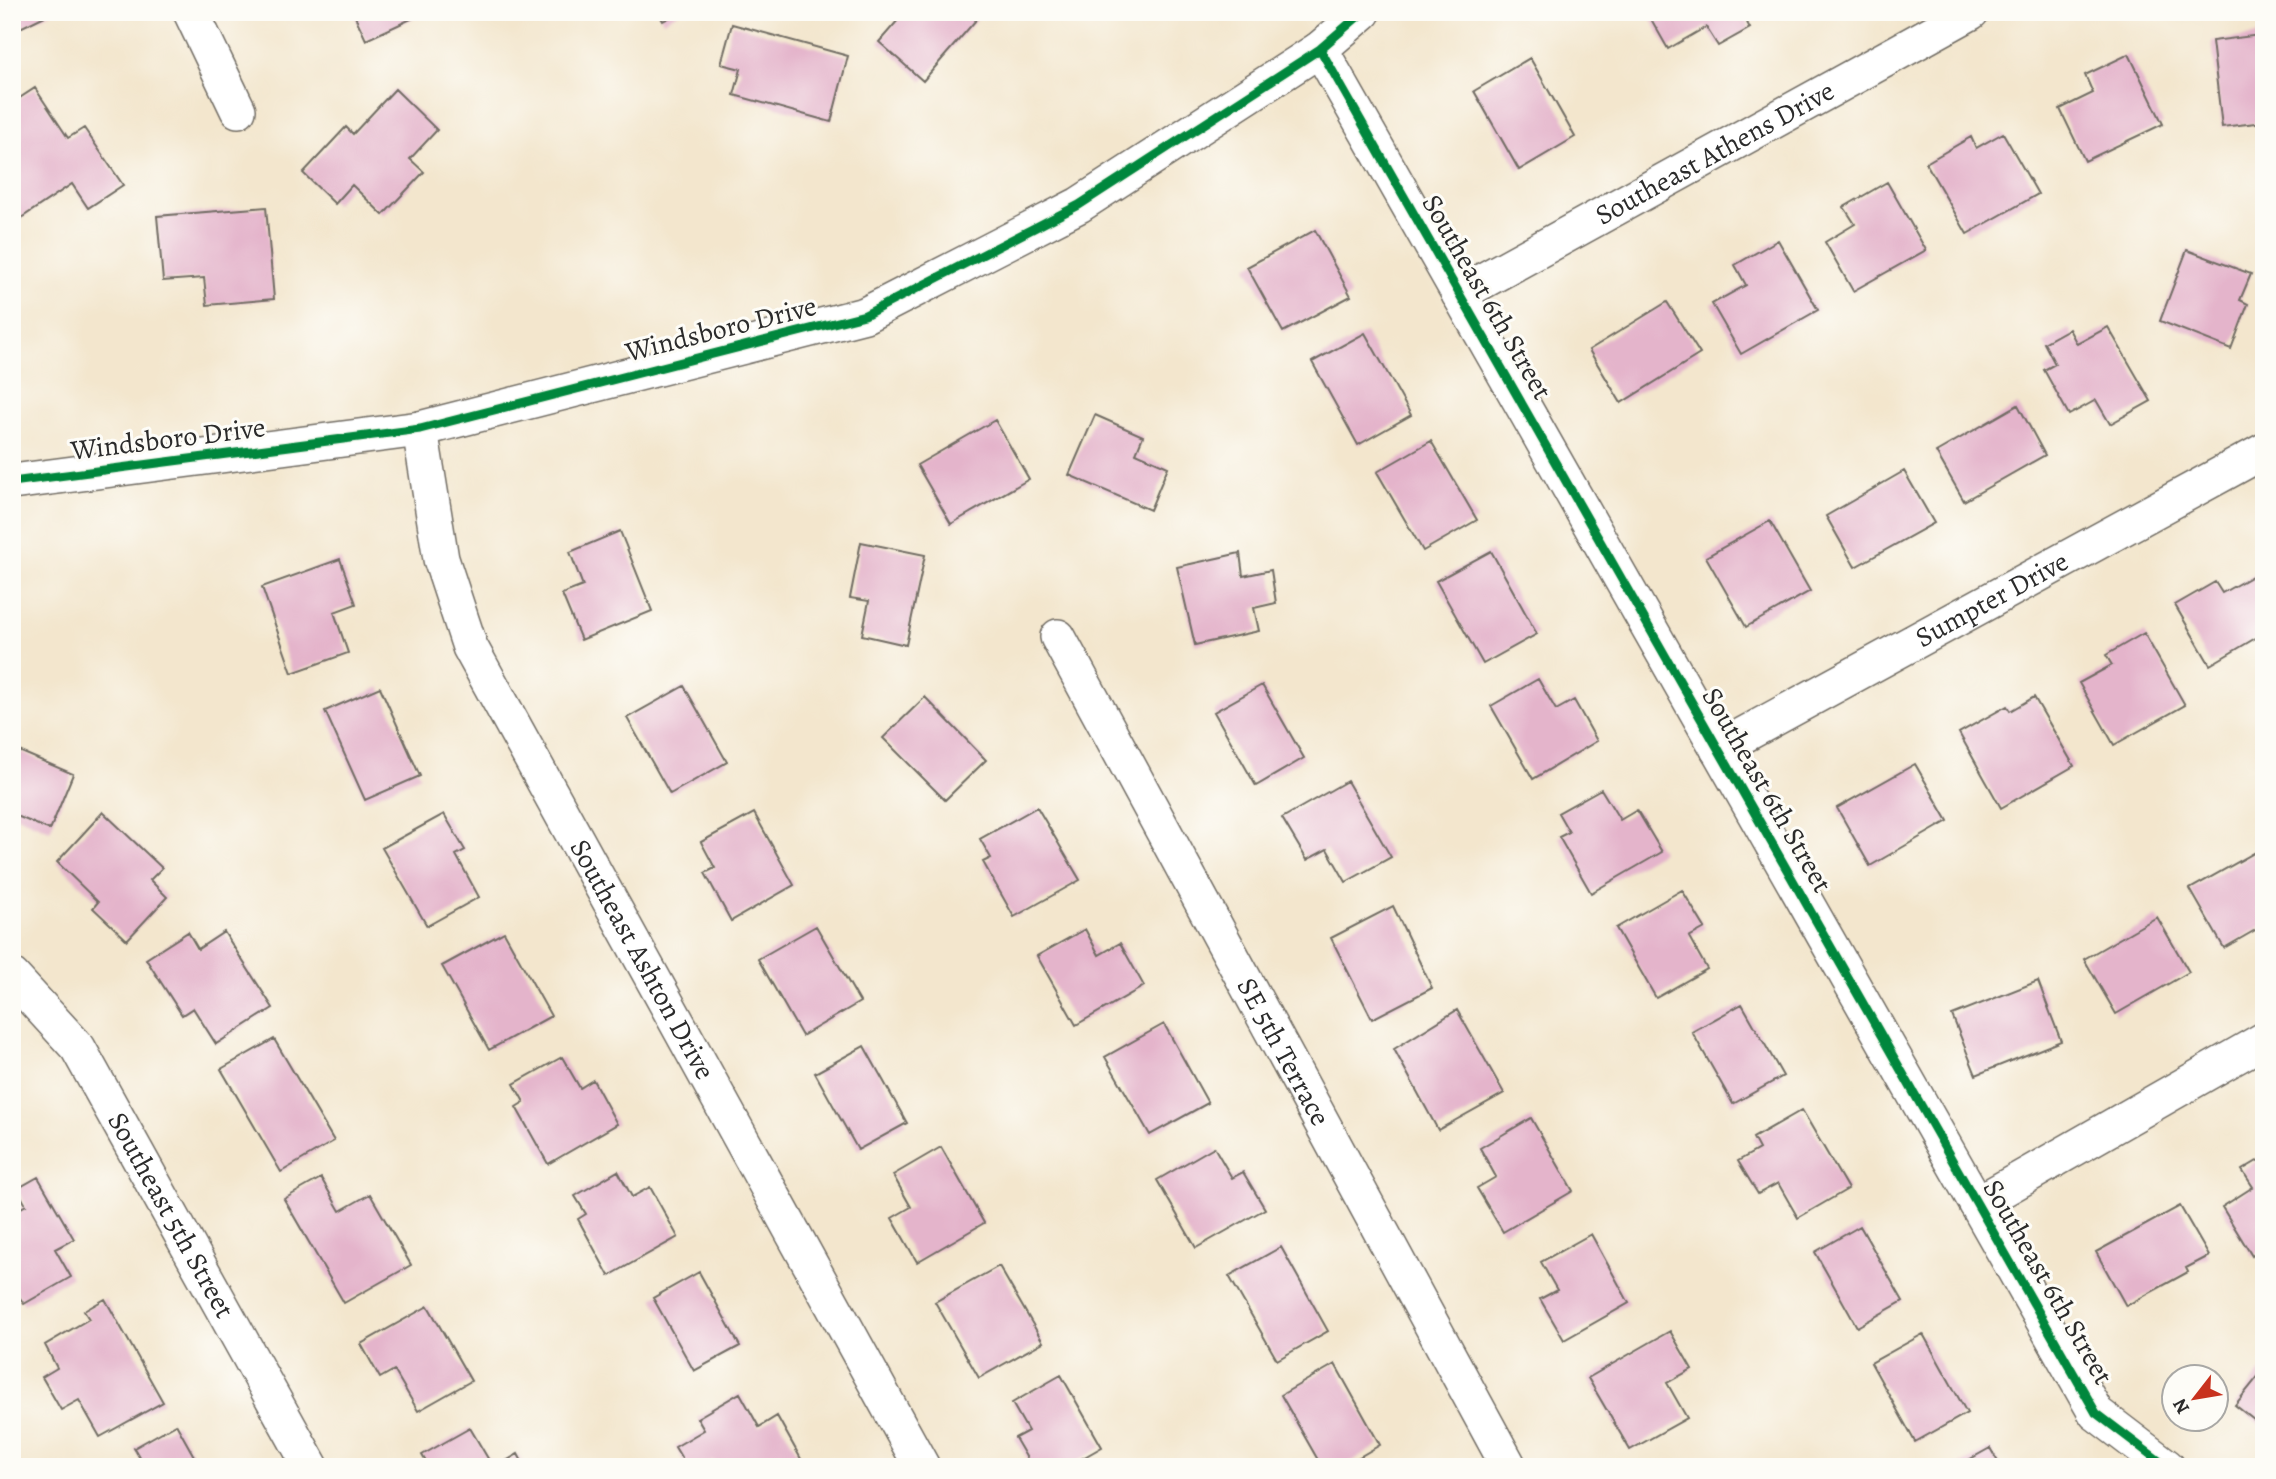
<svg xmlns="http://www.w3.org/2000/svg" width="2276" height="1479" font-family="Alegreya,serif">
  <rect width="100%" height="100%" fill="#fdfcf7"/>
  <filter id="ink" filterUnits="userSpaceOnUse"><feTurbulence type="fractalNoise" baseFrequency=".0143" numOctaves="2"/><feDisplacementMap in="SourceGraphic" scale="14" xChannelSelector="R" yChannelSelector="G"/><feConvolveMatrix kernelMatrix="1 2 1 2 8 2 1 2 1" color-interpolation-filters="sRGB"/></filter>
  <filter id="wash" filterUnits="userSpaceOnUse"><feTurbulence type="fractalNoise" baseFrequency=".00686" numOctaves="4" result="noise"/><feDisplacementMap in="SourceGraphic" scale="28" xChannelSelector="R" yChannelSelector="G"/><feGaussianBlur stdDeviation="1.57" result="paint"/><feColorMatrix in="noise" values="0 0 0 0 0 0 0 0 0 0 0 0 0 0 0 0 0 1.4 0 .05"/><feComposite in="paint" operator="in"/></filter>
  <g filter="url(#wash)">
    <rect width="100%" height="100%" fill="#f3e6cd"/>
    <g id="blocks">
      <path fill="#e4b4cb" d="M 12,12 L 53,12 L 12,32 Z
        M 353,12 L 426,12 L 366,40 Z
        M 658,12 L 680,12 L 663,21 Z
        M 905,12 L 983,12 L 923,81 L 879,42 Z
        M 1647,12 L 1741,12 L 1750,28 L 1718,46 L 1706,27 L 1668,49 Z
        M 732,24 L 848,56 L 831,122 L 734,95 L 741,69 L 721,64 Z
        M 2260,35 L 2264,52 L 2264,122 L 2222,127 L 2212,41 Z
        M 2129,54 L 2163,124 L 2085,161 L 2060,109 L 2093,93 L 2085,75 Z
        M 1530,58 L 1575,137 L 1519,170 L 1474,91 Z
        M 35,88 L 68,138 L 84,128 L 123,185 L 88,208 L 72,184 L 21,218 L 12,204 L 12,103 Z
        M 395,89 L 437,130 L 410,159 L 424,172 L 383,215 L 352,185 L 335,204 L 303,173 L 346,127 L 353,134 Z
        M 2003,133 L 2038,194 L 1967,234 L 1926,163 L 1971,137 L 1976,148 Z
        M 1887,182 L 1926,250 L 1853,291 L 1825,242 L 1855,224 L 1844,207 Z
        M 266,207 L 274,299 L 207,305 L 204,278 L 163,281 L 157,216 Z
        M 1315,230 L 1351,296 L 1283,332 L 1247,267 Z
        M 1778,240 L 1818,310 L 1741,354 L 1712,304 L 1746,285 L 1735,265 Z
        M 2187,250 L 2251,274 L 2240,300 L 2248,304 L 2231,349 L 2160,321 Z
        M 1667,302 L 1700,354 L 1621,403 L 1589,350 Z
        M 2108,327 L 2151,401 L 2110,424 L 2096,400 L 2069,415 L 2044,370 L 2055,364 L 2044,343 L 2069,329 L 2077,344 Z
        M 1365,333 L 1411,415 L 1358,445 L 1312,362 Z
        M 2018,405 L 2045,455 L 1964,501 L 1936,452 Z
        M 1095,415 L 1143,436 L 1136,453 L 1168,467 L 1150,510 L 1069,475 Z
        M 995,420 L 1029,479 L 951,524 L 917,465 Z
        M 1431,441 L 1477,520 L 1423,551 L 1377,472 Z
        M 1904,471 L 1934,523 L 1855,567 L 1826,516 Z
        M 1770,521 L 1810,591 L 1746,627 L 1706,557 Z
        M 620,531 L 652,611 L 581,640 L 562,594 L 583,586 L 570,552 Z
        M 861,542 L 925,555 L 906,645 L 862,635 L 869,601 L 850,598 Z
        M 1491,551 L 1537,634 L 1483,664 L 1436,581 Z
        M 1240,553 L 1243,576 L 1271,570 L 1276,603 L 1254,608 L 1259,631 L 1195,645 L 1177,567 Z
        M 340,559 L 356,604 L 334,612 L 348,653 L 292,673 L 262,587 Z
        M 2261,571 L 2264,576 L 2264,633 L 2210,665 L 2175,605 L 2215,582 L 2222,593 Z
        M 2144,633 L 2185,705 L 2114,745 L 2079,683 L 2112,665 L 2106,655 Z
        M 1538,679 L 1556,710 L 1574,700 L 1597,741 L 1533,779 L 1491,706 Z
        M 1262,685 L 1304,758 L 1256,786 L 1214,712 Z
        M 684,686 L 727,762 L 670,794 L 627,718 Z
        M 380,687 L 420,776 L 365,800 L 325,711 Z
        M 925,697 L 986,760 L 945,800 L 883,738 Z
        M 2034,697 L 2074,766 L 2001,808 L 1959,733 L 2007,706 L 2010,711 Z
        M 12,748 L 73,774 L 50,830 L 12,814 Z
        M 1915,764 L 1948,821 L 1870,866 L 1837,808 Z
        M 1347,781 L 1391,857 L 1346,882 L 1327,849 L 1307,860 L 1282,818 Z
        M 1601,789 L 1620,820 L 1637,810 L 1662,852 L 1591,893 L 1559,837 L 1569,832 L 1558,813 Z
        M 1037,807 L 1080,880 L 1014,917 L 983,862 L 991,858 L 980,839 Z
        M 103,812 L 162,868 L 150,880 L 167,897 L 127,940 L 93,908 L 98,902 L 57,862 Z
        M 754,813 L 794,885 L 731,921 L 705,873 L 715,868 L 701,842 Z
        M 444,814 L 465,850 L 456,855 L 479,897 L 427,926 L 382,848 Z
        M 2263,848 L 2264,925 L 2224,948 L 2190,889 Z
        M 1682,890 L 1705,928 L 1689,937 L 1707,969 L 1656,998 L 1616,928 Z
        M 1393,906 L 1432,988 L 1372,1019 L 1331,938 Z
        M 2157,917 L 2189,972 L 2116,1014 L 2084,959 Z
        M 816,926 L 860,1002 L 802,1036 L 758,959 Z
        M 1085,929 L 1099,955 L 1120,943 L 1144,986 L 1076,1025 L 1037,956 Z
        M 188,932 L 198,949 L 224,932 L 273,1008 L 216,1044 L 193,1008 L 182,1015 L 146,959 Z
        M 504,932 L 551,1016 L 489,1050 L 442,966 Z
        M 2038,981 L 2061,1041 L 1976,1075 L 1952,1015 Z
        M 1742,1004 L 1783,1076 L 1733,1104 L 1692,1032 Z
        M 1457,1010 L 1504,1093 L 1438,1130 L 1394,1049 Z
        M 1164,1024 L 1208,1103 L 1150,1135 L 1105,1057 Z
        M 274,1039 L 334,1141 L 281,1172 L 221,1069 Z
        M 864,1046 L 907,1123 L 858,1150 L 815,1073 Z
        M 562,1057 L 580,1088 L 593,1080 L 617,1124 L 548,1164 L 516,1107 L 524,1102 L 514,1084 Z
        M 1802,1110 L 1848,1189 L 1798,1218 L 1778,1183 L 1758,1194 L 1738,1161 L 1759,1149 L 1753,1138 Z
        M 1531,1118 L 1573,1191 L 1503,1232 L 1477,1188 L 1496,1177 L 1480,1148 Z
        M 941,1147 L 984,1223 L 917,1262 L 892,1218 L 911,1207 L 893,1175 Z
        M 1214,1147 L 1232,1178 L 1243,1172 L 1265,1209 L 1196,1248 L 1157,1180 Z
        M 2264,1157 L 2264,1248 L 2252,1256 L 2222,1207 L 2253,1187 L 2242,1170 Z
        M 618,1171 L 632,1197 L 650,1187 L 678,1237 L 609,1276 L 578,1219 L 586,1214 L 575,1196 Z
        M 38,1177 L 74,1239 L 55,1249 L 71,1277 L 24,1304 L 12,1286 L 12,1213 L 26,1205 L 17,1189 Z
        M 321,1178 L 340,1211 L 370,1194 L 411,1265 L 344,1303 L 284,1199 Z
        M 2180,1206 L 2209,1256 L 2186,1268 L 2188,1272 L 2126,1306 L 2096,1252 Z
        M 1860,1226 L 1903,1301 L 1857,1327 L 1815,1252 Z
        M 1591,1234 L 1629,1303 L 1564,1340 L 1540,1299 L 1557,1290 L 1541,1262 Z
        M 1281,1247 L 1328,1331 L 1277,1360 L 1229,1276 Z
        M 999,1266 L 1043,1342 L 979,1378 L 935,1302 Z
        M 699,1272 L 740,1346 L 694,1371 L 653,1298 Z
        M 105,1299 L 163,1402 L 100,1437 L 79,1400 L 61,1410 L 42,1377 L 57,1368 L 45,1345 L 89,1319 L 84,1311 Z
        M 428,1306 L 471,1381 L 418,1411 L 394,1370 L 380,1378 L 361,1344 Z
        M 1670,1331 L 1692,1369 L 1667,1383 L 1687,1418 L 1630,1450 L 1588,1378 Z
        M 1923,1334 L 1967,1413 L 1915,1442 L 1871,1363 Z
        M 1335,1364 L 1380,1445 L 1342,1467 L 1322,1467 L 1281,1395 Z
        M 2264,1369 L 2264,1428 L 2235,1405 Z
        M 1061,1375 L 1102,1447 L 1067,1467 L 1032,1467 L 1015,1438 L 1028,1431 L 1012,1403 Z
        M 740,1393 L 759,1427 L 777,1416 L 801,1459 L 788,1467 L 717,1467 L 713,1460 L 702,1467 L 687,1467 L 675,1447 L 704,1430 L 697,1418 Z
        M 176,1424 L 200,1467 L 145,1467 L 134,1448 Z
        M 470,1428 L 493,1467 L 429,1467 L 422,1455 Z
        M 1990,1448 L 2001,1467 L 1956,1467 Z
        M 518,1454 L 525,1467 L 496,1467 Z"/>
    </g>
  </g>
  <g filter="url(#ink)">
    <use href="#blocks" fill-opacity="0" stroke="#716c64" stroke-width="2"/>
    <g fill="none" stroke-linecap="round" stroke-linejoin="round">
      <g stroke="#716c64" stroke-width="38">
        <g id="street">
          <path d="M 191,12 L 238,110"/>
          <path d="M 1320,49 L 2096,1413 L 2167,1467"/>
          <path id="s1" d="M 1459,294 L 1971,12"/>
          <path id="s2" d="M 420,429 L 441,559 L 470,647 L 922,1467"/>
          <path d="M 12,482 L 420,429 L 865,315 L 1079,205 L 1320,49 L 1363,12"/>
          <path id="s3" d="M 1058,637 L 1509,1467"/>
          <path id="s4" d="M 1718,749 L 2264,451"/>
          <path id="s5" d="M 12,976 L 78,1048 L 311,1467"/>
          <path d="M 1977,1204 L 2264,1040"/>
        </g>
      </g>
      <use href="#street" stroke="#fff" stroke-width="35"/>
      <g stroke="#fdfcf7" stroke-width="13">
        <path id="cycleway" d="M 1320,49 L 2096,1413 L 2167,1467
          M 12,482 L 420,429 L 865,315 L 1079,205 L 1320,49 L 1363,12"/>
      </g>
      <use href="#cycleway" stroke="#00873e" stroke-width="9"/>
    </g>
  </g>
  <g text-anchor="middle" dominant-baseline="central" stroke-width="6" stroke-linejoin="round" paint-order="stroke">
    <g font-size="28" fill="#2b2b2b" stroke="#fdfcf7">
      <text stroke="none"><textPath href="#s1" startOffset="292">Southeast Athens Drive</textPath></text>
      <text transform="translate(1487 297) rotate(60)">Southeast 6th Street</text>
      <text transform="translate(721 329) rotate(-14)">Windsboro Drive</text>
      <text transform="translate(168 439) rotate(-7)">Windsboro Drive</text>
      <text stroke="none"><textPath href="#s4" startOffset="312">Sumpter Drive</textPath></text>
      <text transform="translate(1767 790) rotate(60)">Southeast 6th Street</text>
      <text stroke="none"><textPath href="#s2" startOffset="581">Southeast Ashton Drive</textPath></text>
      <text stroke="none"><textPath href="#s3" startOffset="472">SE 5th Terrace</textPath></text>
      <text stroke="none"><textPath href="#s5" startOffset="289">Southeast 5th Street</textPath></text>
      <text transform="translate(2048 1282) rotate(60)">Southeast 6th Street</text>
    </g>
  </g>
  <rect width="2276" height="1479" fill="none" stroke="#fdfcf7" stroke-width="42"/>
  <g transform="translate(2195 1398) rotate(239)"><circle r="33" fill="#fdfcf7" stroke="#a9a8a5" stroke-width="2"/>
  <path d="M0-5L12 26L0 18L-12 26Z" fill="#c8321e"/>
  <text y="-10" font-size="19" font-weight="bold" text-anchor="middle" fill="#2b2b2b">N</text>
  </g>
</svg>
